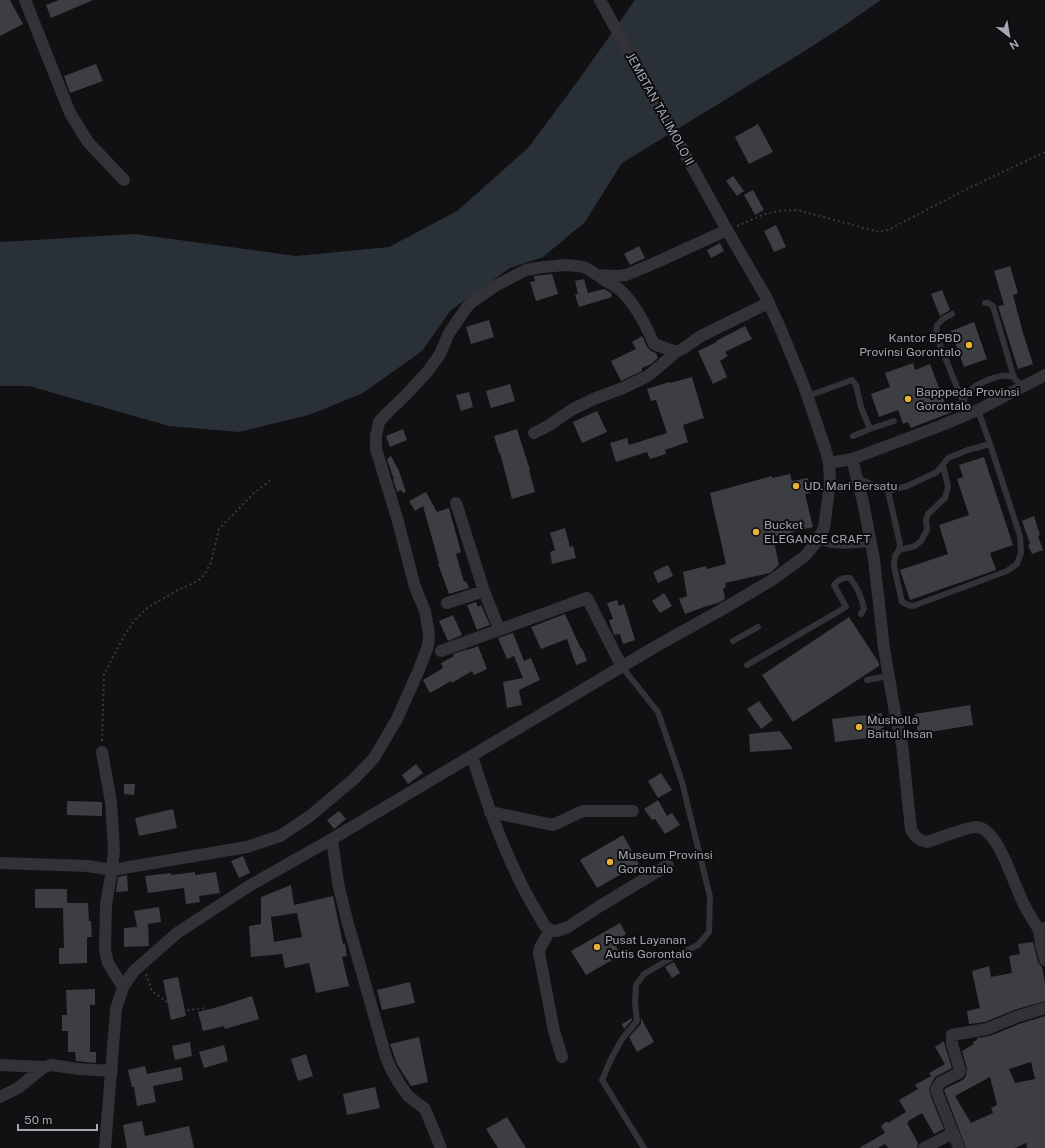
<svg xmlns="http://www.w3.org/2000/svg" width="1045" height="1148" font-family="'Public Sans',sans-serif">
  <rect width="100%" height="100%" fill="#111012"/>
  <path fill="#2a3037" d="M 635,0 L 881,0 L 842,27 L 800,54 L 622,163 L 585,222 L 543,257 L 510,268 L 451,310 L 422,351 L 363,393 L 309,415 L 239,432 L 169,426 L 29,386 L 0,386 L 0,242 L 135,234 L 296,256 L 389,247 L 457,211 L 528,148 L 580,78 Z"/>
  <path fill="#3d3e42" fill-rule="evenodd" d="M 0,0 L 10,0 L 23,24 L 0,36 Z
    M 59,0 L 93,0 L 51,18 L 46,5 Z
    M 96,64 L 103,81 L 70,93 L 64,76 Z
    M 758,124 L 773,152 L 749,164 L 735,137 Z
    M 733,176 L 744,191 L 737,196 L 726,181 Z
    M 753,190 L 764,210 L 755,215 L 744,195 Z
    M 776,225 L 786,247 L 774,252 L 764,231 Z
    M 720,243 L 724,251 L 711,258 L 707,250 Z
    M 639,246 L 645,258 L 630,265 L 624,254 Z
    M 1010,266 L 1018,293 L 1013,295 L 1023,333 L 1033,364 L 1018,369 L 998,306 L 1004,305 L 994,271 Z
    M 552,274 L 558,294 L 536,301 L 530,282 L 535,281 L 534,276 Z
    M 584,279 L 588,293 L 604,289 L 611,293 L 612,297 L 579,307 L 575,295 L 578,294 L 575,281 Z
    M 942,290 L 950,310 L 940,316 L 931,294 Z
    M 489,320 L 494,337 L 471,344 L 466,327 Z
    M 974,322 L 987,359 L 964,367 L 951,331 Z
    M 745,326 L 752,339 L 725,352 L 728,356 L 720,361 L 727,377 L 713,384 L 698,351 L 717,342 L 716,341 Z
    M 642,336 L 647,347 L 651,351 L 656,353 L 658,358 L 651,364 L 642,368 L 642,371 L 621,381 L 611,361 L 636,349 L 632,342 Z
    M 913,363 L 915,370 L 930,364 L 946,406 L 958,401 L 960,409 L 911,428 L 908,422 L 903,424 L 898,410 L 879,417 L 871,394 L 890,387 L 885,373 Z
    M 692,377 L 704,418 L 683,425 L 688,442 L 665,450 L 666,454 L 650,459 L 647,452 L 616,462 L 610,443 L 627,438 L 629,445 L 667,433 L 656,400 L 651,401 L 647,389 L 669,382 L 670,383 Z
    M 510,384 L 515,401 L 491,408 L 486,391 Z
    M 469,392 L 473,407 L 461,411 L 456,395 Z
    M 597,411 L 607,432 L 582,443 L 573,422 Z
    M 403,429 L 407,440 L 390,447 L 386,436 Z
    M 517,429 L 530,470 L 529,470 L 535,492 L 512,499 L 500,453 L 499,453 L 494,436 Z
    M 391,456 L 399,471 L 406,492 L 403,493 L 401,490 L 397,492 L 393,479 L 394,479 L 392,474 L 387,459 Z
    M 984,457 L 1013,545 L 990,553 L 996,570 L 910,600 L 900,570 L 948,554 L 939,525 L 969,515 L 957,479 L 963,477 L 959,465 Z
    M 790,474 L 792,481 L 808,478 L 810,493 L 805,494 L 813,527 L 773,537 L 779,565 L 770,573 L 725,583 L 726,588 L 723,588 L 725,599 L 718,603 L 707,606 L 685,614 L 679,599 L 687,596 L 683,572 L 706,566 L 707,569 L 726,564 L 710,493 L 772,476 L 772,478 Z
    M 426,492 L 437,512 L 449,508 L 461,552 L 456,554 L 464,582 L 466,581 L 469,588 L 449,594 L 438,564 L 439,563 L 423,506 L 415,511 L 409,501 Z
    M 1034,516 L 1040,535 L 1038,536 L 1043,550 L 1032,554 L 1028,545 L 1030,544 L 1022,521 Z
    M 565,528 L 570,547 L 573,546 L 576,558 L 552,564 L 550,552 L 555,550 L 550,533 Z
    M 668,565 L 673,576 L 658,583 L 653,572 Z
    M 664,593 L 672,606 L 660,613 L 652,601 Z
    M 617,600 L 619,606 L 624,604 L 635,640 L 623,644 L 620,634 L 614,635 L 609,620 L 613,619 L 607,603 Z
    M 476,602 L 478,607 L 481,605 L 490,625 L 477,630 L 467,605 Z
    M 565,614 L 581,649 L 582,648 L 587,661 L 576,665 L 567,639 L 541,649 L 531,627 Z
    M 453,615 L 462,635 L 448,641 L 439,621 Z
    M 849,617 L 879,663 L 879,666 L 793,722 L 762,675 Z
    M 513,633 L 524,661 L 531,658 L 540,680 L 519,690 L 522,705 L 507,708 L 503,682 L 523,678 L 514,656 L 507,659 L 498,638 Z
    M 478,646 L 487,669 L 474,675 L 472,671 L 452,683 L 451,681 L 430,693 L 423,680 L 443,668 L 441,663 L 454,656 L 453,654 L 468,649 L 468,650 Z
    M 759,701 L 773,720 L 761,729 L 747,709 Z
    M 970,705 L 973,725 L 918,734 L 915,714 Z
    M 882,713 L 885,736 L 835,742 L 832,719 Z
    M 780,731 L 793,749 L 750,752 L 749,734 Z
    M 416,764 L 423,773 L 408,784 L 402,775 Z
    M 661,773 L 672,790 L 658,798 L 648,781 Z
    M 124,784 L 135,784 L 134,795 L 124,794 Z
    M 658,800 L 667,816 L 672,813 L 680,825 L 665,834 L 655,819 L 652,820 L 644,809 Z
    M 67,801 L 102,802 L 102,816 L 67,815 Z
    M 173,809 L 177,828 L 139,836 L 135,818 Z
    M 339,811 L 346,819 L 334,829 L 327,820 Z
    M 623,835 L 639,864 L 597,888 L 580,860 Z
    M 243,856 L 250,873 L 239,878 L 231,861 Z
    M 195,872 L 195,875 L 216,872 L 220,893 L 199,896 L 200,902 L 186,904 L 184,888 L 148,893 L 145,876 L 171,873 L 171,875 Z
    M 127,875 L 128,891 L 116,892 L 118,877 Z
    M 291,885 L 294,905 L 333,896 L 343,944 L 345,943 L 347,956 L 342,957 L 349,986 L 316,993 L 309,963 L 285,968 L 282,954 L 251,957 L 249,926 L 261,924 L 261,897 ZM 297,913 L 302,937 L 274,942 L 271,917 Z
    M 35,889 L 67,889 L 67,903 L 88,903 L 89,921 L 91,921 L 92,937 L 87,937 L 87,963 L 59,964 L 59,948 L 64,948 L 63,908 L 35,908 Z
    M 159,907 L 161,922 L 148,924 L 149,946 L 124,947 L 124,928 L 137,927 L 134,911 Z
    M 620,923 L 626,934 L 614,943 L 621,955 L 586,975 L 571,951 Z
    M 1033,942 L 1038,962 L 1042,967 L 1045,983 L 1045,1001 L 1014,1010 L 985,1022 L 969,1024 L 967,1011 L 980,1008 L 972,971 L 989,966 L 991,977 L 1012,973 L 1009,956 L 1020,954 L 1018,944 Z
    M 674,962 L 680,973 L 672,978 L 665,967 Z
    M 178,977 L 186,1016 L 171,1020 L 163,980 Z
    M 410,982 L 415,1003 L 382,1010 L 377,990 Z
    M 95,989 L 95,1005 L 90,1005 L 90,1052 L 96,1052 L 96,1063 L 76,1061 L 75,1052 L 68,1052 L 68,1031 L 62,1031 L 62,1015 L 67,1015 L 66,990 Z
    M 252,996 L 259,1019 L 225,1029 L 224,1026 L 203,1031 L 198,1012 L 218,1007 Z
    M 1045,1016 L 1045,1148 L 1027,1148 L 1026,1143 L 1015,1148 L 966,1148 L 944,1090 L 946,1088 L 963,1080 L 966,1076 L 967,1068 L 962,1051 L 974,1044 L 973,1042 L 977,1040 L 977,1038 L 990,1036 L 1019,1024 ZM 1031,1062 L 1035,1079 L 1015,1083 L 1009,1069 ZM 990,1077 L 997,1105 L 991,1108 L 993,1113 L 971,1123 L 955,1096 Z
    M 632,1018 L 632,1020 L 624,1029 L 622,1024 Z
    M 641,1018 L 654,1042 L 637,1052 L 629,1037 L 641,1024 Z
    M 419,1037 L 428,1082 L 411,1086 L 397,1064 L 390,1044 Z
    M 944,1041 L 945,1046 L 952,1068 L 935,1077 L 929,1088 L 931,1097 L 944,1129 L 934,1134 L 922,1113 L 908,1121 L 909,1122 L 907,1123 L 918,1143 L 917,1148 L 888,1148 L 885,1144 L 878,1148 L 859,1148 L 885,1133 L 881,1126 L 887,1121 L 888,1123 L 906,1112 L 899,1100 L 918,1089 L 915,1085 L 931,1076 L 929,1073 L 945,1064 L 935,1047 Z
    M 190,1042 L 192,1056 L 175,1060 L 172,1046 Z
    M 224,1045 L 228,1061 L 204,1068 L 199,1052 Z
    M 306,1054 L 313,1076 L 298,1081 L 291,1059 Z
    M 145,1066 L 147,1074 L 181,1067 L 183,1080 L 153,1086 L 156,1102 L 137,1106 L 134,1087 L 132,1087 L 128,1070 Z
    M 375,1087 L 380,1108 L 347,1115 L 343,1094 Z
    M 507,1117 L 526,1148 L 498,1148 L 486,1129 Z
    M 142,1121 L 145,1136 L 189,1126 L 194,1148 L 127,1148 L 123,1125 Z"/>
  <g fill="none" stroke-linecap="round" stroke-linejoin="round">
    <path stroke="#38393e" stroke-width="2" stroke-dasharray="2 3" stroke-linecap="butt" d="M 737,226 L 765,214 L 779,211 L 797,210 L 879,232 L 888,230 L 969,188 L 1045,152
      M 102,741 L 104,674 L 124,636 L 134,621 L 147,608 L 176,591 L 198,581 L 205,574 L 211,562 L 219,529 L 253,494 L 272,479
      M 146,974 L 152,991 L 179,1011 L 206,1008"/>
    <path stroke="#323237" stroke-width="6" d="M 985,303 L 988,303 L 993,306 L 1014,378
      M 952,314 L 943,319 L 937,325 L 936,335 L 963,402
      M 808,396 L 852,380 L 856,385 L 861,407 L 870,429 L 894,421
      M 967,415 C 965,409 962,402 965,397 C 970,385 1001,372 1013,377 C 1015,379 1018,382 1020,384 L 1020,388
      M 853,436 L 870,429
      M 857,478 L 888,491 L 900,544 L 899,550 L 895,556 L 894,566 L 902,602 L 908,605 L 913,606 L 1007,571 L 1017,564 L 1021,553 L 1020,536 L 990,444 L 978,410
      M 888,491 L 907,486 L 937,472 L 948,458 L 968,450 L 990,444
      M 817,540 C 834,549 853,545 871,544
      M 899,550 L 915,546 L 921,541 L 927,530 L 926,520 L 928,514 L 945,498 L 948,487 L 943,465
      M 733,641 L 758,627
      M 747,665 L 846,607 L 834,585 C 838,580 844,577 850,578 C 857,587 862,598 864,609 L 861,614
      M 622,667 L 658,712 L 682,782 L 710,897 L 709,932 L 698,945 L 675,956 L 644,974 L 636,985 L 635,1003 L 637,1021 L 622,1039 L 611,1059 L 602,1080 L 644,1148
      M 867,680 L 889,676"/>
    <path stroke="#323237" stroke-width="12" d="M 25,0 L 70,113 L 88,142 L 124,180
      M 598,275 C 604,281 612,284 619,289 C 635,303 645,323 653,342 L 654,344 L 676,352
      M 534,433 L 548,426 L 573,409 L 596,398 L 623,388 L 646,377 L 654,371 L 676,352 L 684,348 L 701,336 L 768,303
      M 852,459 L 863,502 L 874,559 L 884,648 L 895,713 L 902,744 L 911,829 C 915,837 918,840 927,842 C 938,839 968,826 977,827 C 998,829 1013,882 1021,898 C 1026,910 1033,920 1039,930
      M 829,463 L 852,459 L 940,426 L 978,410 L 1045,375
      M 456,503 L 484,591
      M 447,603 L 484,591 L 499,629
      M 441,651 L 587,598 L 622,667
      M 102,752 L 111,802 L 114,850 L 112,870 L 106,904 L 105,950 L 108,963 L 123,987
      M 472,756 C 485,798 499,839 519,879 C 526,895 536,910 544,925 L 550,930 L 557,931 L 568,927 L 600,906 L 668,865
      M 490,812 L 553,825 L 583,811 L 633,811
      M 332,839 L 338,883 L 347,920 L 386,1057 L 390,1067 L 399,1083 L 408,1096 L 425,1109 L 441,1148
      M 0,863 L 88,866 L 112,870 L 247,847 L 280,836 L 310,816 L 354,779 L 374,758 L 397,719 L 418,672 L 428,646 L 429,634 L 425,611 L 415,587 L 397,518 L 376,449 L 376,436 L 379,422 L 386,414 L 405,396 L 428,371 L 440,354 L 449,333 L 467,307 L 472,302 L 495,286 L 526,270 L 544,267 L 565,265 L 578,266 L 586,268 L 597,275 L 617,276 L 626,275 L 657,262 L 727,230
      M 1045,928 L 1039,930 L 1041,945 L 1045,960
      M 550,930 L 540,948 L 539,953 L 554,1031 L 562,1057
      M 0,1065 L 44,1067
      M 0,1097 L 18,1088 L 44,1067 L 51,1065 L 79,1069 L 112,1071
      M 105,1148 L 116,1009 L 123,987 L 134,971 L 177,933 L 249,886 L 332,839 L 653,648 L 721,610 L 772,580 L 805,556 L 815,544 L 824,528 L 830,483 L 829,463 L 825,448 L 804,386 L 781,330 L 766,297 L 727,230 L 600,0
      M 924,1148 L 953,1133
      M 959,1148 L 938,1095 L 936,1089 L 941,1082 L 959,1073 L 960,1070 L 952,1044 L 952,1035 L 987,1029 L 1016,1017 L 1045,1008"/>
  </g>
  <g fill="#e7b233" stroke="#0c0c0d" stroke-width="1.5">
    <circle cx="969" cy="345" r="4"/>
    <circle cx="908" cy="399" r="4"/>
    <circle cx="796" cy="486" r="4"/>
    <circle cx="756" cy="532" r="4"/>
    <circle cx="859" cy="727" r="4"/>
    <circle cx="610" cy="862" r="4"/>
    <circle cx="597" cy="947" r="4"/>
  </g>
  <g text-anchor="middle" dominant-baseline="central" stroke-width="4" stroke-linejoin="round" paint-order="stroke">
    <g font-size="12" fill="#a2a7b2" stroke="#0c0c0d">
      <text transform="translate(660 109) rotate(61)">JEMBTAN TALIMOLO II</text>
    </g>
    <g font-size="12" fill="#a2a7b2" stroke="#0c0c0d" text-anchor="start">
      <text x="961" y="338" text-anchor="end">Kantor BPBD<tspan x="961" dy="14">Provinsi Gorontalo</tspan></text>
      <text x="916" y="392">Bapppeda Provinsi<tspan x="916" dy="14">Gorontalo</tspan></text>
      <text x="804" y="486">UD. Mari Bersatu</text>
      <text x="764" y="525">Bucket<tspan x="764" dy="14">ELEGANCE CRAFT</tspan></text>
      <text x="867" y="720">Musholla<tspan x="867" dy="14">Baitul Ihsan</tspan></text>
      <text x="618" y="855">Museum Provinsi<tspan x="618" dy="14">Gorontalo</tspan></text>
      <text x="605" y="940">Pusat Layanan<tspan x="605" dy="14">Autis Gorontalo</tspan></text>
    </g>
  </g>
  <g transform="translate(1009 36) rotate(149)" stroke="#0c0c0d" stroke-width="3" paint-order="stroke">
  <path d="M0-3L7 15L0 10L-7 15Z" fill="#a2a7b2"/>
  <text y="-6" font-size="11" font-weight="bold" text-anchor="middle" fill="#a2a7b2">N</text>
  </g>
  <path d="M18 1124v6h79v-6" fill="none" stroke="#a2a7b2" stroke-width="2"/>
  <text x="24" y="1124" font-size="12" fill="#a2a7b2" stroke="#0c0c0d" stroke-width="3" paint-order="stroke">50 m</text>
</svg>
